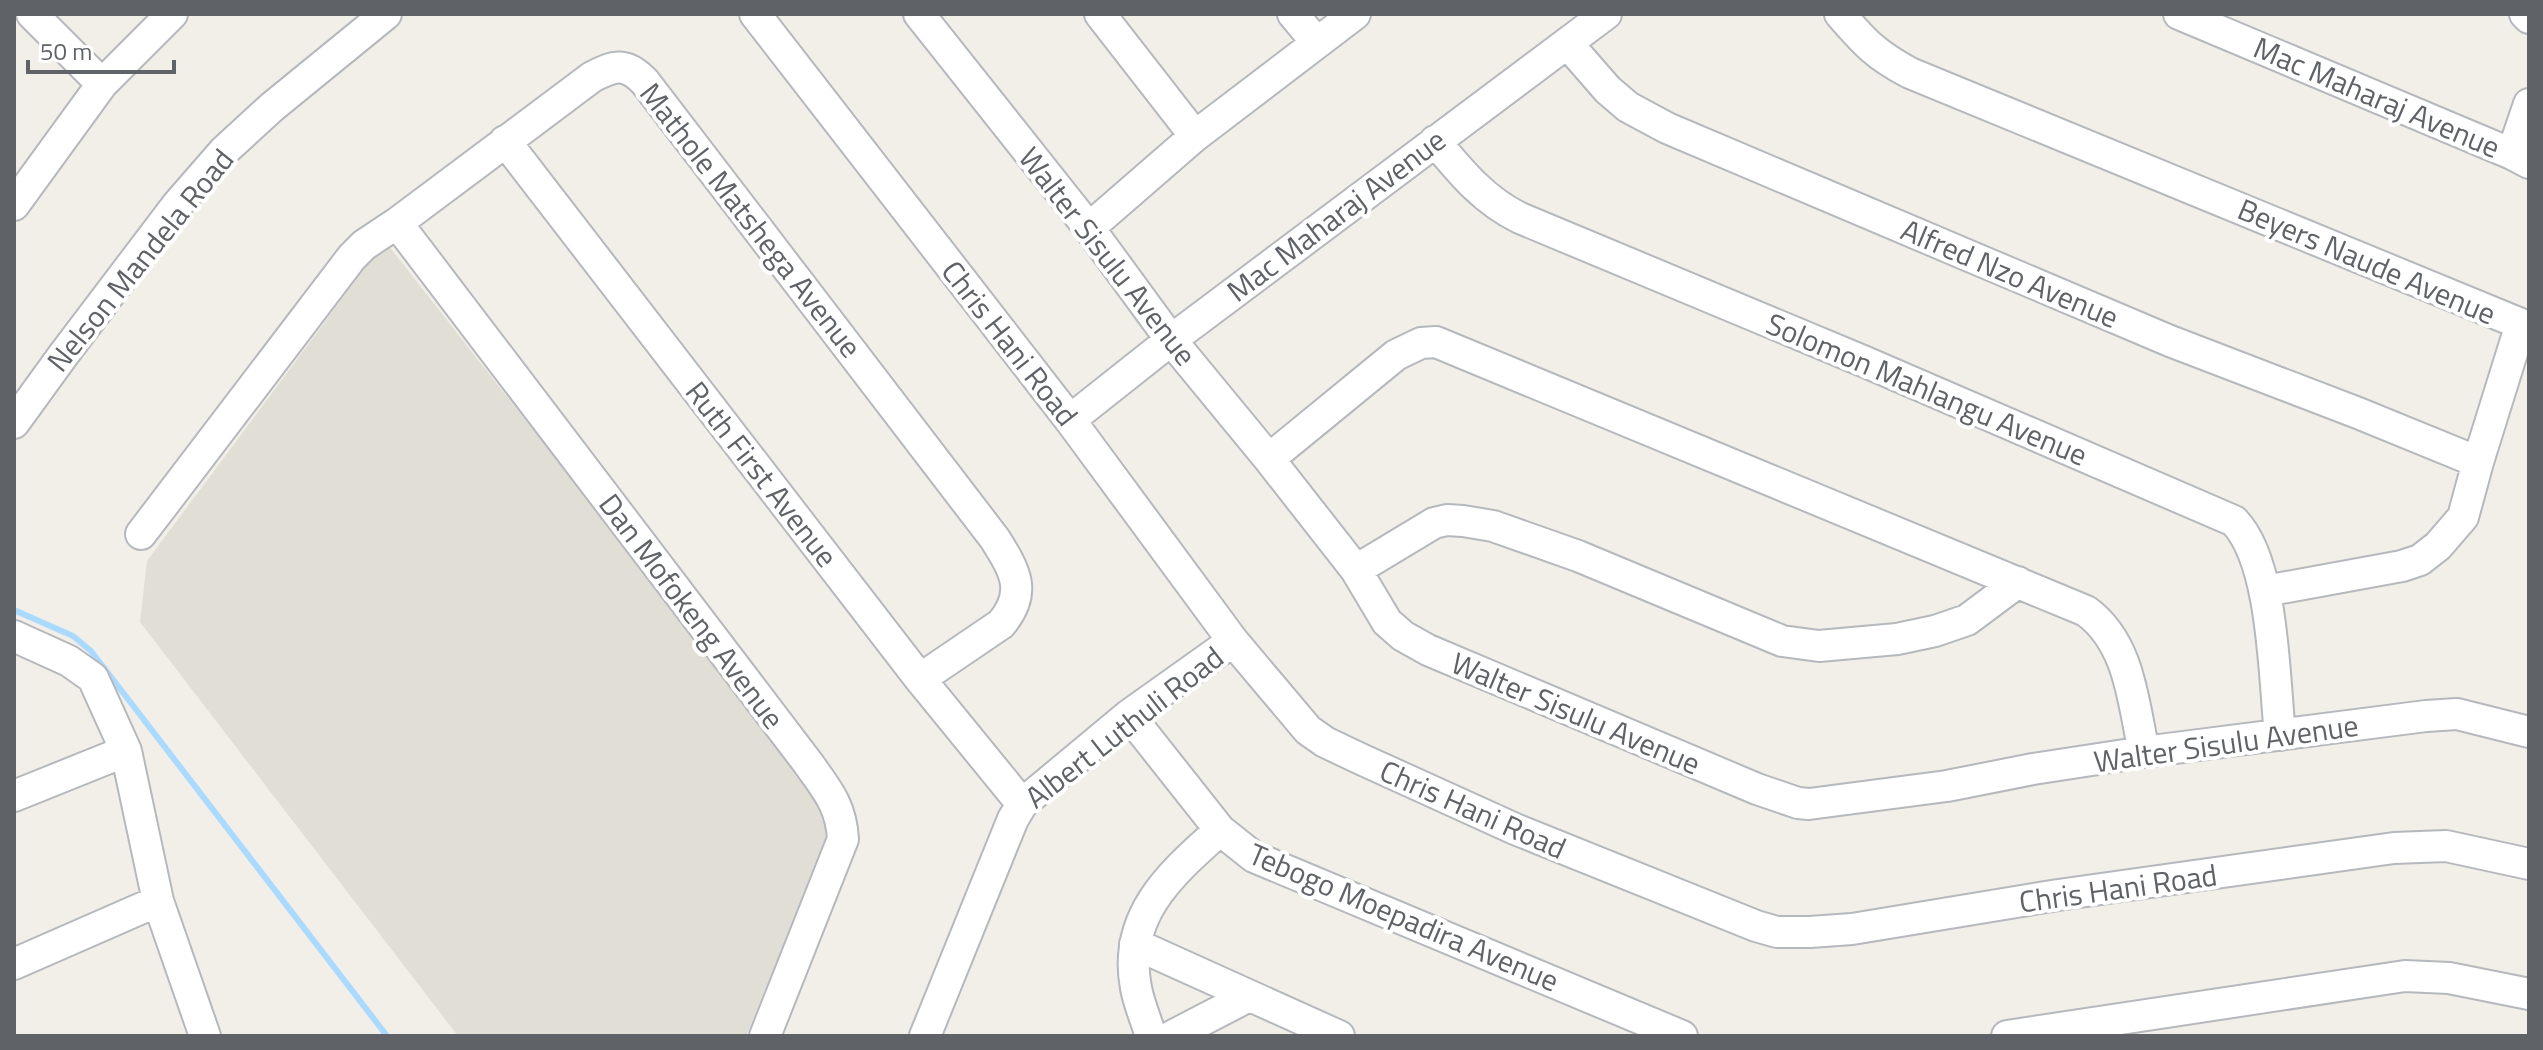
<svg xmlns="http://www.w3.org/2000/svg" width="2543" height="1050" font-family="'Titillium Web',sans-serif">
  <rect width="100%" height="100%" fill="#f1efe8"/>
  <path fill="#e1ded6" d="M 385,241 L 836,817 L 746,1036 L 458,1036 L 140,622 L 147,561 Z"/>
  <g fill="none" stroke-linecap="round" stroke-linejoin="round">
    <path stroke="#aadaff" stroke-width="6" d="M 14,610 L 73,636 L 91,651 L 387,1036"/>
    <g stroke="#b5b8bc" stroke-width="34">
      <path id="minor" d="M 32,14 L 102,84
        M 755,14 L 1070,420 L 1233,641 L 1308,730 L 1325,742 L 1363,760 L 1515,829 L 1756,926 L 1777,932 L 1810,932 L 1852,929 L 2058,895 L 2394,848 L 2446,846 L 2529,864
        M 919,14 L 1089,228 L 1171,340 L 1269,459 L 1356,570 L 1387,622 L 1403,636 L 1428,650 L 1757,789 L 1798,803 L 1809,804 L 1947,786 L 2033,769 L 2144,752 L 2426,716 L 2457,714 L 2529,732
        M 1100,14 L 1195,136
        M 1293,14 L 1317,43
        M 1840,14 C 1865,43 1876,55 1910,73 L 2521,324
        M 2179,14 L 2512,154 L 2529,163
        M 2525,14 L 2529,18
        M 1567,43 L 1608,90 L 1628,107 L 1667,128 L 2170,341 L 2358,413 L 2478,462
        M 505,141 L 920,679 L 1022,804
        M 1435,141 C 1461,172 1483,200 1520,218 L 1863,361 L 2234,521 C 2274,562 2274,678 2280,735
        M 2512,154 L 2529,104
        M 14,205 L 102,84 L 172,14
        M 397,223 L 808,763 C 827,790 841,805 843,839 L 765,1036
        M 1089,228 L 1195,136 L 1355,14
        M 1070,420 L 1171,340 L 1606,14
        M 14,423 L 64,354 L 177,205 L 224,151 L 272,107 L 386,14
        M 1269,459 L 1396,355 L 1421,343 L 1436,342 L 2086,611 C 2130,643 2133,702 2144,752
        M 141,534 L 352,257 L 364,245 L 397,223 L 592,77 C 615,65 626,62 645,82 L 995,539 C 1015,571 1028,592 1001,624 L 920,679
        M 1356,570 L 1434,523 L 1447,520 L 1463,521 L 1493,526 L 1578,556 L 1782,641 L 1819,646 L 1897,639 L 1935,631 L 1967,620 L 2018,582
        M 2265,591 L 2402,566 L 2420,560 L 2438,546 L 2463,517 L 2478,462 L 2521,324
        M 14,636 L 69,661 L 93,678 L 126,751 L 158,901 L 205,1036
        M 1129,715 L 1220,830 L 1254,857 L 1682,1036
        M 14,796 L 126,751
        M 1135,944 L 1339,1036
        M 14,964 L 158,901
        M 925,1036 L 1013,819 L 1022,804 L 1129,715 L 1233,641
        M 1151,1036 C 1146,1020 1139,1004 1136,988 C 1122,915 1172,873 1220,830
        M 1172,1036 L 1249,996
        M 2007,1036 L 2405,976 L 2449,978 L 2529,994"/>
    </g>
    <use href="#minor" stroke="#fff" stroke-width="30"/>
  </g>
  <g text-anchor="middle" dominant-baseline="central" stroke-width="8" stroke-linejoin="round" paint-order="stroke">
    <g font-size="30" fill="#5f6368" stroke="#fff">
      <text transform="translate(2377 97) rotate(23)">Mac Maharaj Avenue</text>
      <text transform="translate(1336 215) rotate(-37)">Mac Maharaj Avenue</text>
      <text transform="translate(751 220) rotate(52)">Mathole Matshega Avenue</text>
      <text transform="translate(1108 256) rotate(52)">Walter Sisulu Avenue</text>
      <text transform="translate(140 260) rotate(-51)">Nelson Mandela Road</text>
      <text transform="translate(2367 261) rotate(23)">Beyers Naude Avenue</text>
      <text transform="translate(2010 273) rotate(23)">Alfred Nzo Avenue</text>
      <text transform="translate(1010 343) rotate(52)">Chris Hani Road</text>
      <text transform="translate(1927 389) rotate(23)">Solomon Mahlangu Avenue</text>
      <text transform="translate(762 474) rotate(52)">Ruth First Avenue</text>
      <text transform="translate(692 611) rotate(53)">Dan Mofokeng Avenue</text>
      <text transform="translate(1576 713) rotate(23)">Walter Sisulu Avenue</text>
      <text transform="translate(1124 727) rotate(-38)">Albert Luthuli Road</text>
      <text transform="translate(2226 743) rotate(-8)">Walter Sisulu Avenue</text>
      <text transform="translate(1473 809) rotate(24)">Chris Hani Road</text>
      <text transform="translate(2118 888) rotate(-8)">Chris Hani Road</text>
      <text transform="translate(1404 917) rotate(23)">Tebogo Moepadira Avenue</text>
    </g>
  </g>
  <rect width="2543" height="1050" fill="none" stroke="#5f6368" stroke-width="32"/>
  <path d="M28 60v12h146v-12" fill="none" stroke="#5f6368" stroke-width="4"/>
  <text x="40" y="60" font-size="24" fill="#5f6368" stroke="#ffffff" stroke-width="6" paint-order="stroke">50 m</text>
</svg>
